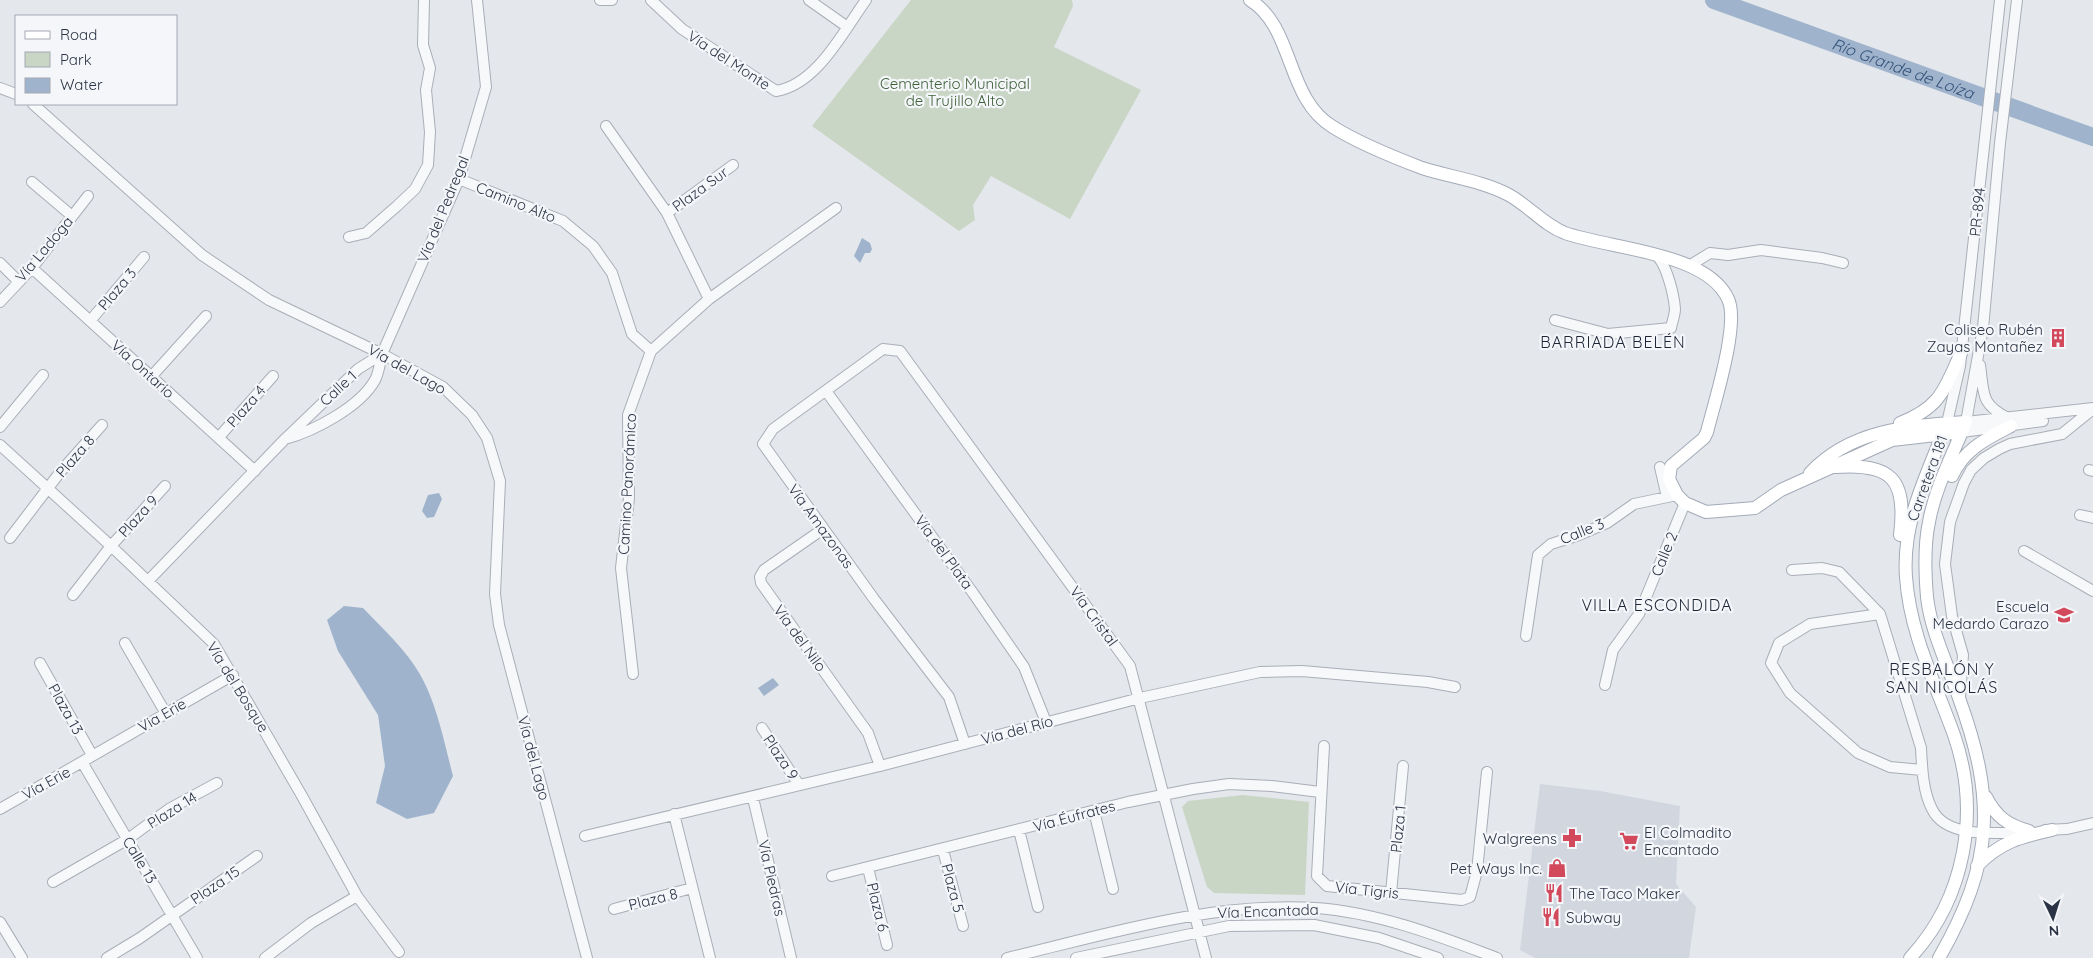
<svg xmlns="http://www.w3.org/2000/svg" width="2093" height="958" font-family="Quicksand,sans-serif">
  <rect width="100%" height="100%" fill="#e4e7ec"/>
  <path fill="#d2d6de" d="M 1540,784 L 1600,791 L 1680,806 L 1676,884 L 1696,907 L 1689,958 L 1535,958 L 1520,950 Z"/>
  <path fill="#c9d6c5" d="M 911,0 L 1072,0 L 1073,6 L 1054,47 L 1141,90 L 1070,219 L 991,176 L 973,205 L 975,220 L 959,231 L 812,126 Z
    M 1243,795 L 1309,802 L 1305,895 L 1214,893 L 1207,887 L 1182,807 L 1188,801 Z"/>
  <path fill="#9fb4cc" d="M 862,238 L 870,243 L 872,249 L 870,253 L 865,253 L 860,263 L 854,256 Z
    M 439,493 L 442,499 L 434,517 L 427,518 L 422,511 L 428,495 Z
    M 344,606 L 363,608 C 385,631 413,656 426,686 C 439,714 445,746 453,776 L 434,813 L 407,819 L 376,803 L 385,766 L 378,715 L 338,651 L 327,620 Z
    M 773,678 L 779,685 L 764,696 L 758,688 Z"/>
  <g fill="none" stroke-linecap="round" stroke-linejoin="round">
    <path stroke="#9fb4cc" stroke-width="18" id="s1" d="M 1714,0 L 2093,137"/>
    <g stroke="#a9aeb7" stroke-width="12">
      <path id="minor" d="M 600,0 L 612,0
        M 651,0 L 682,29 L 776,91 C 817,85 844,30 866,0
        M 809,0 L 846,26
        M 2017,0 L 2000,143 L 1983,328 L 1966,422 L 2093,408
        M 0,88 L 16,94
        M 33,104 L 202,255 L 269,300 L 382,354 L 443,387 L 472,415 L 487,438 L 500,481 L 495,594 L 499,625 L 587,958
        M 606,126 L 667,213 L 709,299
        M 459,179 L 563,221 L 593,246 L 612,273 L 632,334 L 651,351
        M 32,182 L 72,216
        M 667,213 L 733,165
        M 349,237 L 366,233 L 397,206 L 415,189 L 428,165 L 430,132 L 426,90 L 430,68 L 423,45 L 424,0
        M 0,263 L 18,281
        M 1689,266 L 1710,253 L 1728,255 L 1761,250 L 1822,258 L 1843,263
        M 32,268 L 255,471
        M 0,302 L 32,268 L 88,196
        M 1555,320 L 1608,334 L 1671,328 C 1672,322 1675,315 1675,309 C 1674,295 1667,267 1658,257
        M 90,321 L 144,257
        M 1980,365 C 1984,393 1980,404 2008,418
        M 151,377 L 206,316
        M 826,391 L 973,593 L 1024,667 L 1046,722
        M 1947,423 L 1960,366 L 2000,0
        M 0,427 L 43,375
        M 1962,432 L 2043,421
        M 219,437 L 273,376
        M 285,439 C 314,431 360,407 375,380 C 379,373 380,362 382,354 L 459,179 L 486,87 L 477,0
        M 0,445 L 111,546 L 214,644 L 302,796 L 357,896 L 399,952
        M 1660,467 L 1667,497
        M 2089,470 L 2093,471
        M 2080,515 L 2093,518
        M 823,529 L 764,570 L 760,577 L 761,583 L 868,733 L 880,766
        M 10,538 L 61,471 L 102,425
        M 2024,551 L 2093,591
        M 1792,570 L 1822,568 L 1839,572 L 1880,614 L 1921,748 C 1922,768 1923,792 1932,809 C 1946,839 1998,833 2025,832
        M 148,581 L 285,439 L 358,369 L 382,354
        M 73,595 L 111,546 L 165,486
        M 1880,614 L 1810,624 L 1779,643 L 1771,663 L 1790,693 L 1858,753 L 1890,767 L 1922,770
        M 1526,636 L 1538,555 L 1551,544 L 1579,535 L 1607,523 L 1634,504 L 1677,495
        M 125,643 L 165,712
        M 40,663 L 92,755
        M 633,674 L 621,568 L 629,498 L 628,415 L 651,351 L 709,299 L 836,208
        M 1605,685 L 1613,650 L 1639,614 L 1685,503
        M 1960,697 L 1963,655 L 1952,616 L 1945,564 L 1950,522 L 1964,483 L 1971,470 L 1984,458 L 1999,449 L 2010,444 L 2062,434 L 2093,409
        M 762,728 L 799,785
        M 965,744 L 949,697 L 874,599 L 763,444 L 773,429 L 883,349 L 900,351 L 1130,666 L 1206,958
        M 1324,746 L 1317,876 L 1327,886 L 1462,900 L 1470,897 L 1477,871 L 1487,772
        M 82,762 L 197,958
        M 753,798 L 791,958
        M 0,809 L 233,675
        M 1094,811 L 1113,889
        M 674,814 L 710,958
        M 1019,830 L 1038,907
        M 2045,830 L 2067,829 L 2093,823
        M 585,836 L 880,766 L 1140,698 L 1260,672 L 1302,671 L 1428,682 L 1455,687
        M 943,850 L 963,926
        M 868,868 L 887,945
        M 832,876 L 1128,802 L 1193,789 L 1229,784 L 1272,786 L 1320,792
        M 53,882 L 128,839 L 169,809 L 217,783
        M 1391,893 L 1403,766
        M 614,909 L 692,888
        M 0,922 L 22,958
        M 107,958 L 140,938 L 257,856
        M 265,958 L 311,923 L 357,896
        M 1007,958 C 1108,934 1210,902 1315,908 C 1377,912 1439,936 1497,958
        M 1076,958 L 1229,926 L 1314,925 L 1379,938 L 1438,958"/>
    </g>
    <g stroke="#a3abb8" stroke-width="14">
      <path id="major" d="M 1250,0 C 1295,28 1285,98 1333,127 C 1360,144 1393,157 1422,168 C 1450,177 1483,181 1509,195 C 1529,206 1544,225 1565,233 C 1610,249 1707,252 1728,299 C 1740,323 1714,404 1707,432 L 1704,438 L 1671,466 L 1669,479 L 1677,495 L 1685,503 L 1706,512 L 1755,508 L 1781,490 L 1892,440 L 1962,432
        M 1900,423 C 1941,407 1944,390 1961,353
        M 1835,467 C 1892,463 1907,479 1900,535
        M 1810,473 C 1851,429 1909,426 1966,422 C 1953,454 1935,488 1929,522 C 1924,545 1925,573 1927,597 C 1931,632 1948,665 1959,698 C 1996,800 1994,862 1939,958
        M 1952,476 C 1964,449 1986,439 2011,426
        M 1986,797 C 1996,817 2008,825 2029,831
        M 1977,866 C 2000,842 2020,837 2052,830
        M 1910,958 C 1965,899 1981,812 1954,735 C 1935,682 1910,634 1906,577 C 1902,522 1926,477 1945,428"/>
    </g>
    <use href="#minor" stroke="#f7f8fa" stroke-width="10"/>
    <use href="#major" stroke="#fff" stroke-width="12"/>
  </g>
  <defs>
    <g id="building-bare" transform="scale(1.5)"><path d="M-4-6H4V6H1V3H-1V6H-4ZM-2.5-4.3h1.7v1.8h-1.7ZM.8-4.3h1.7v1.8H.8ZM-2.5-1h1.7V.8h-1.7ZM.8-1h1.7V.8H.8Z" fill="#d1495b" stroke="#f4f6f9" stroke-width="2.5" paint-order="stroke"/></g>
    <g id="school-bare" transform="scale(1.5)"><path d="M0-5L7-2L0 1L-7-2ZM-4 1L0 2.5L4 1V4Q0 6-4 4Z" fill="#d1495b" stroke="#f4f6f9" stroke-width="2.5" paint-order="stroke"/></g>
    <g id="pharmacy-bare" transform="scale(1.5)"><path d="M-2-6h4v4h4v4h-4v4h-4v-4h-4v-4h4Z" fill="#d1495b" stroke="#f4f6f9" stroke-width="2.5" paint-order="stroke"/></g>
    <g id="supermarket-bare" transform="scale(1.5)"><path d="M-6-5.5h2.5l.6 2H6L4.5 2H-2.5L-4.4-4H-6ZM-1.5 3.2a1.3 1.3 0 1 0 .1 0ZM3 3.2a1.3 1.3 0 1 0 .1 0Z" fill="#d1495b" stroke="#f4f6f9" stroke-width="2.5" paint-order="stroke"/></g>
    <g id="shop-bare" transform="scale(1.5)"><path d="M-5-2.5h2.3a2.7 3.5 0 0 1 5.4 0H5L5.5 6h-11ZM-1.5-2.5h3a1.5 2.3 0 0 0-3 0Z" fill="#d1495b" stroke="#f4f6f9" stroke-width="2.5" paint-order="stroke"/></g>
    <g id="restaurant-bare" transform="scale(1.5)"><path d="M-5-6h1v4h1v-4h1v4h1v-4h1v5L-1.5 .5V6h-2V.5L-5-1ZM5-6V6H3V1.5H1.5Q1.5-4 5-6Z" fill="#d1495b" stroke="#f4f6f9" stroke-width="2.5" paint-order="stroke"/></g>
  </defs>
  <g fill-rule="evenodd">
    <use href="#building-bare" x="2058" y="338"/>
    <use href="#school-bare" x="2064" y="615"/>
    <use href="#pharmacy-bare" x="1572" y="838"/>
    <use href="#supermarket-bare" x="1629" y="841"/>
    <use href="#shop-bare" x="1557" y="868"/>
    <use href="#restaurant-bare" x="1554" y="893"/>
    <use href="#restaurant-bare" x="1551" y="917"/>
  </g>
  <g text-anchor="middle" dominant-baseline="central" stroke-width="4.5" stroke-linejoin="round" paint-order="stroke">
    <g font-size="15" fill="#2b3445" stroke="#f4f6f9">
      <text transform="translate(729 60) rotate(33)">Vía del Monte</text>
      <text transform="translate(700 189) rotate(-36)">Plaza Sur</text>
      <text transform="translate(516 202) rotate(22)">Camino Alto</text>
      <text transform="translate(443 209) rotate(-68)">Vía del Pedregal</text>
      <text transform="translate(1977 212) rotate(-84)">PR-894</text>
      <text transform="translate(44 249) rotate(-50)">Vía Ladoga</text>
      <text transform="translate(117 289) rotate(-50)">Plaza 3</text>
      <text transform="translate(143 369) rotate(42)">Vía Ontario</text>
      <text transform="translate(407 369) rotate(29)">Vía del Lago</text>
      <text transform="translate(338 388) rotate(-43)">Calle 1</text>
      <text transform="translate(246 406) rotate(-49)">Plaza 4</text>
      <text transform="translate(75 456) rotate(-49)">Plaza 8</text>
      <text transform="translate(1927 478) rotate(-70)">Carretera 181</text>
      <text transform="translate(627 484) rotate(-87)">Camino Panorámico</text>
      <text transform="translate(138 516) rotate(-48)">Plaza 9</text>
      <text transform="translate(821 526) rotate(54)">Vía Amazonas</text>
      <text transform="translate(1582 531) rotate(-22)">Calle 3</text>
      <text transform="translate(944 552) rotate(54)">Vía del Plata</text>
      <text transform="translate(1664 554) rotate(-68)">Calle 2</text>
      <text transform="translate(1094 616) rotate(54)">Vía Cristal</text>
      <text transform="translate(800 638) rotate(54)">Vía del Nilo</text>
      <text transform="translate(238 687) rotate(58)">Vía del Bosque</text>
      <text transform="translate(66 709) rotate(61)">Plaza 13</text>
      <text transform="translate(162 715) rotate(-30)">Via Erie</text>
      <text transform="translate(1017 730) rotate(-15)">Vía del Río</text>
      <text transform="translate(781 757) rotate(56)">Plaza 9</text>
      <text transform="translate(534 758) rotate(75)">Vía del Lago</text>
      <text transform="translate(46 783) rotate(-29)">Vía Erie</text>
      <text transform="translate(172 810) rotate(-32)">Plaza 14</text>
      <text transform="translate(1074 816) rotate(-15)">Vía Éufrates</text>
      <text transform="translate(1398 829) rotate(-84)">Plaza 1</text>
      <text transform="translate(140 860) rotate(59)">Calle 13</text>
      <text transform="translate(772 878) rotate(77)">Vía Piedras</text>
      <text transform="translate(215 885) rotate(-34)">Plaza 15</text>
      <text transform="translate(953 888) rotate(75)">Plaza 5</text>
      <text transform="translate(1367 890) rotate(6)">Vía Tigris</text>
      <text transform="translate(653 899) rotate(-14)">Plaza 8</text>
      <text transform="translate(878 907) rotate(76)">Plaza 6</text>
      <text transform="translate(1268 911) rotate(-2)">Vía Encantada</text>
    </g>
    <g font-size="15" fill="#3f6138" stroke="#f4f6f9">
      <text x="955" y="83">Cementerio Municipal<tspan x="955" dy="17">de Trujillo Alto</tspan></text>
    </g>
    <g font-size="15" fill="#2b3445" stroke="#f4f6f9" text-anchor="end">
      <text x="2043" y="329">Coliseo Rubén<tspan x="2043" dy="17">Zayas Montañez</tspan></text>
      <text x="2049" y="606">Escuela<tspan x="2049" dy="17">Medardo Carazo</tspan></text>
      <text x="1644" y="832" text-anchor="start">El Colmadito<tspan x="1644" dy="17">Encantado</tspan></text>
      <text x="1557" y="838">Walgreens</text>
      <text x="1542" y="868">Pet Ways Inc.</text>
      <text x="1569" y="893" text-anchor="start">The Taco Maker</text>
      <text x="1566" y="917" text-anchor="start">Subway</text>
    </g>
    <g font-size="16" font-style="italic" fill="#34527a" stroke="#f4f6f9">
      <text stroke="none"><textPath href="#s1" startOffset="201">Río Grande de Loíza</textPath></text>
    </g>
    <g font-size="16" letter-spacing="1" fill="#1d2536" stroke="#f4f6f9">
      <text x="1613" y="342">BARRIADA BELÉN</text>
      <text x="1657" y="605">VILLA ESCONDIDA</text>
      <text x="1942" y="669">RESBALÓN Y<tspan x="1942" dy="18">SAN NICOLÁS</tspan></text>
    </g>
  </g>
  <rect x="15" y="15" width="162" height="90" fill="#f4f6f9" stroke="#a4a8b1"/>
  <rect x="25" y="31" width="25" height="8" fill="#ffffff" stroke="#a4a8b1"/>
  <text x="60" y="40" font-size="15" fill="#2b3445">Road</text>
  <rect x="25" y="52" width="25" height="15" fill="#c9d6c5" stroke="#a4a8b1"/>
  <text x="60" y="65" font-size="15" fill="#2b3445">Park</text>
  <rect x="25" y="78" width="25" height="15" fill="#9fb4cc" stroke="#a4a8b1"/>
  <text x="60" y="90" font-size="15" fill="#2b3445">Water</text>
  <g transform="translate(2053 918) rotate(176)" stroke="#f4f6f9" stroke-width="4" paint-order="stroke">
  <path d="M0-4L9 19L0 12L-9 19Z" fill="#2b3445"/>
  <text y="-8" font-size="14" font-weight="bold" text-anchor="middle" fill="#2b3445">N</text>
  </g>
</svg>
